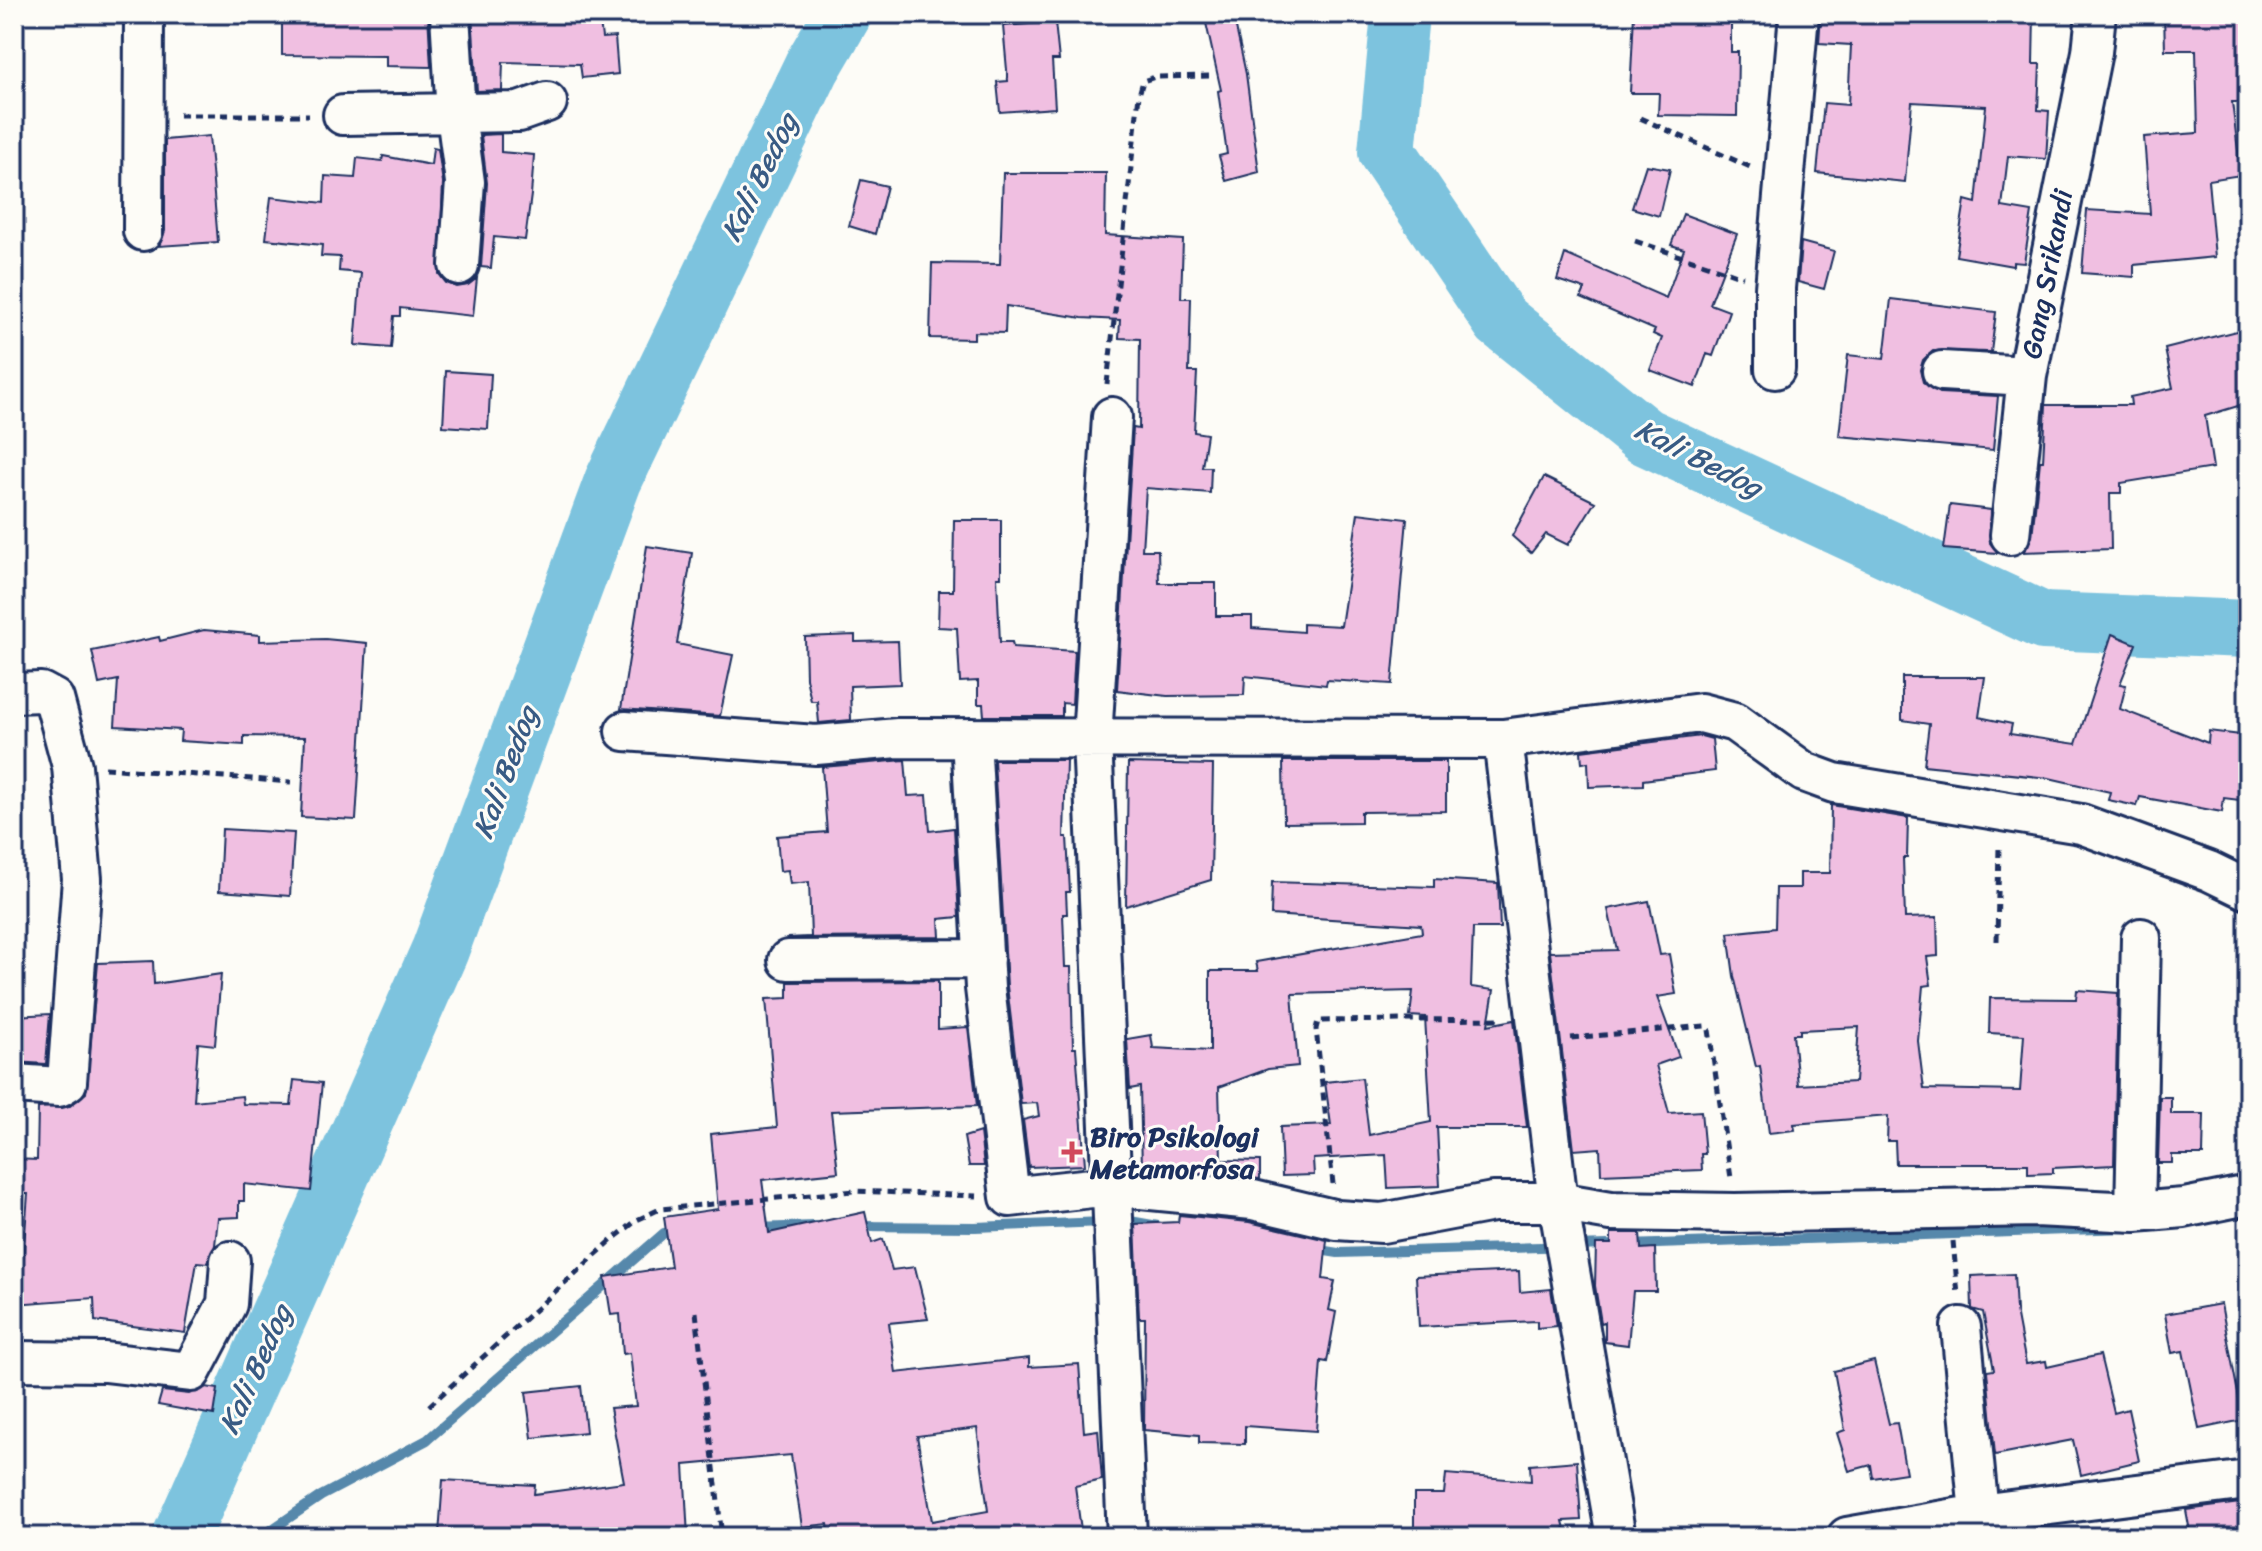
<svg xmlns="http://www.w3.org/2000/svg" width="2262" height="1551" font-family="Sriracha,sans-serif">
  <rect width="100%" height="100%" fill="#fdfcf7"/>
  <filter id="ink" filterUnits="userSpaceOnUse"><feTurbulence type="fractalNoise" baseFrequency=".0125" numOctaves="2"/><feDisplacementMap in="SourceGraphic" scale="16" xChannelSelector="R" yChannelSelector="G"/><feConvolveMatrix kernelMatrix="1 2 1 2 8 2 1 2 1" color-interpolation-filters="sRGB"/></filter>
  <g filter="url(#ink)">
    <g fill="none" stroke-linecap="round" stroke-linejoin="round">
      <path stroke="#5688ab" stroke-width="10" d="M 855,1226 L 975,1227 L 1130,1221 L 1158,1226
        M 755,1228 L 815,1226
        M 1628,1245 L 2128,1228
        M 1313,1249 L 1338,1253 L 1608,1245
        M 261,1537 L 321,1496 L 427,1440 L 664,1233 L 679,1233"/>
      <path stroke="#7dc3de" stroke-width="58" d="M 1400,14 L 1387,152 L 1501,321 L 1644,436 L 2043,621 L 2248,629
        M 181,1537 L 440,950 L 613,481 L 812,67 L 843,14"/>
    </g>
    <path fill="#f0bfe1" stroke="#1b2f5e" stroke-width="2" fill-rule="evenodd" d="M 282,14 L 428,14 L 431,67 L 386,66 L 386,56 L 282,55 Z
      M 472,14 L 569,17 L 568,14 L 599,14 L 602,38 L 615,37 L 618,74 L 582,78 L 580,64 L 503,62 L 502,90 L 477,91 Z
      M 1204,14 L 1233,14 L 1246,74 L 1259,172 L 1226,181 L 1219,156 L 1227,154 L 1218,91 L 1221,90 Z
      M 1634,14 L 1711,14 L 1711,20 L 1731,20 L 1731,52 L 1738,52 L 1737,116 L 1658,115 L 1659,93 L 1630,93 Z
      M 1821,14 L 2034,14 L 2033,64 L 2040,64 L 2038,110 L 2049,111 L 2046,159 L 2008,156 L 2002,207 L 2032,212 L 2024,263 L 2013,262 L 2013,266 L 1956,256 L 1965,200 L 1976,203 L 1986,106 L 1912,102 L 1905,182 L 1817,173 L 1824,103 L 1848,105 L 1851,45 L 1819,43 Z
      M 2164,14 L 2248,14 L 2248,102 L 2232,102 L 2241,175 L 2208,180 L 2215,257 L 2134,265 L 2134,277 L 2082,273 L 2087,210 L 2150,214 L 2144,137 L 2198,133 L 2196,50 L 2165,50 Z
      M 1055,22 L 1059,60 L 1052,60 L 1055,108 L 1000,112 L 997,82 L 1008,81 L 1003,26 Z
      M 501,134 L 501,152 L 534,155 L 531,195 L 525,240 L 494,237 L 491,268 L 481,267 L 487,183 L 481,135 Z
      M 209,136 L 218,242 L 159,246 L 165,231 L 165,140 Z
      M 433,148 L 438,149 L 443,183 L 439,274 L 446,283 L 457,287 L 468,285 L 477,278 L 473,316 L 400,308 L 400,316 L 394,316 L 391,348 L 355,345 L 361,273 L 339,271 L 340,257 L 321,256 L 322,245 L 266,239 L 271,197 L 324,203 L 325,176 L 355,178 L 357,158 L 382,161 L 383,156 L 431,165 Z
      M 1646,165 L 1670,169 L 1659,216 L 1632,208 Z
      M 1003,173 L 1106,173 L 1105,235 L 1183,240 L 1181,298 L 1191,298 L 1189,372 L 1197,372 L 1194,432 L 1207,434 L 1202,467 L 1211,467 L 1210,493 L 1146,488 L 1142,550 L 1158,550 L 1159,583 L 1216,583 L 1216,616 L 1252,616 L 1252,628 L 1303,632 L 1303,624 L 1341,626 L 1358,513 L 1407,519 L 1392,684 L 1327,680 L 1326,685 L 1245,676 L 1244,695 L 1167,696 L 1117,690 L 1133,428 L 1139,429 L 1140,339 L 1119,338 L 1120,320 L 1082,318 L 1006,306 L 1005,333 L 974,332 L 974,339 L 930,338 L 932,263 L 1000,264 Z
      M 861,180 L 887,186 L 875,234 L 849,226 Z
      M 1683,214 L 1737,234 L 1710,304 L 1729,311 L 1713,356 L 1707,354 L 1695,387 L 1650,370 L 1662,338 L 1653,334 L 1655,330 L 1581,298 L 1585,289 L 1557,280 L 1565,254 L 1666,298 L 1684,249 L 1671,245 Z
      M 1801,242 L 1834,251 L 1824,289 L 1798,282 Z
      M 1891,299 L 1996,312 L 1991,352 L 1933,351 L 1923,360 L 1920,370 L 1923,382 L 1940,393 L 1998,396 L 1993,450 L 1839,436 L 1848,355 L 1884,359 Z
      M 2248,328 L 2248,403 L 2205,416 L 2213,468 L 2121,483 L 2121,493 L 2110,493 L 2111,549 L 2023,552 L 2032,537 L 2040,461 L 2043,461 L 2046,405 L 2131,405 L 2130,397 L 2173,388 L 2165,349 Z
      M 446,371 L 491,374 L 488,429 L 443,426 Z
      M 1544,477 L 1595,502 L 1568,545 L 1546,534 L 1531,553 L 1512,536 Z
      M 1950,505 L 1991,510 L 1990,543 L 1998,553 L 1944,549 Z
      M 954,520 L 1001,520 L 1001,577 L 997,577 L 1000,642 L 1012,642 L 1013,647 L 1075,651 L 1072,704 L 1062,703 L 1062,716 L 984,716 L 983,704 L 978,704 L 978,681 L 960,682 L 957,628 L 938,627 L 939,591 L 953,591 Z
      M 647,546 L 692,553 L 677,644 L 733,655 L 720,716 L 621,709 Z
      M 204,630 L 260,635 L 260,641 L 325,639 L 367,643 L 356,820 L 301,817 L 305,737 L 244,736 L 244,745 L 180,741 L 181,730 L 115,726 L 118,680 L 99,684 L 92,651 L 159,637 L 160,641 Z
      M 2112,634 L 2136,644 L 2120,684 L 2126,685 L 2120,709 L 2208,743 L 2209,731 L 2248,736 L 2248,801 L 2224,798 L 2222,812 L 2140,797 L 2137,806 L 2108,800 L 2110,792 L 2049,778 L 1924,765 L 1929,724 L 1902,720 L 1902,677 L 1985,677 L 1979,717 L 2012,724 L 2010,734 L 2076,744 Z
      M 855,635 L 855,642 L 898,641 L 900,684 L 850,686 L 851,720 L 819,723 L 817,701 L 811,701 L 806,678 L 805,637 Z
      M 1701,736 L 1712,739 L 1715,771 L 1643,780 L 1643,785 L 1589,787 L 1588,762 L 1582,763 L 1581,751 Z
      M 905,760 L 908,796 L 927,795 L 930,831 L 954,828 L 959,917 L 939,919 L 940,937 L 788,938 L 811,937 L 809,882 L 790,884 L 788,870 L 780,871 L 777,836 L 827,832 L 822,767 Z
      M 994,760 L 1066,760 L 1064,837 L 1067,837 L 1070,892 L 1066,892 L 1067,914 L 1063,914 L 1065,967 L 1071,967 L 1073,1048 L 1076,1048 L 1085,1165 L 1029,1167 L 1023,1120 L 1039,1116 L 1037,1103 L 1021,1104 L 1007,986 Z
      M 1283,761 L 1446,761 L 1446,811 L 1361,812 L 1361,822 L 1284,823 Z
      M 1128,763 L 1213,765 L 1211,880 L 1126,906 Z
      M 1831,805 L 1908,818 L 1907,858 L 1903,858 L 1905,918 L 1937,917 L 1938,956 L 1927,957 L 1931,985 L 1923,986 L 1918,1041 L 1924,1089 L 2020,1091 L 2024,1035 L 1989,1033 L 1990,998 L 2076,999 L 2077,990 L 2118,993 L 2114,1165 L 2053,1168 L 2053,1173 L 2028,1174 L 2028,1164 L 1896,1164 L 1895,1141 L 1887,1141 L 1888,1116 L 1794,1124 L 1795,1130 L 1769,1133 L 1760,1066 L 1756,1067 L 1734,976 L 1728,933 L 1775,928 L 1776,888 L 1800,888 L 1800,873 L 1830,873 ZM 1859,1027 L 1855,1082 L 1798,1085 L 1793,1034 L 1800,1034 L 1800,1030 Z
      M 222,829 L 294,833 L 290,896 L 219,891 Z
      M 1434,879 L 1498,883 L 1500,928 L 1473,928 L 1471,987 L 1494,990 L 1488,1025 L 1514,1020 L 1527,1127 L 1437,1127 L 1440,1186 L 1388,1188 L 1386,1155 L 1313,1159 L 1314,1175 L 1282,1176 L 1280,1127 L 1331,1125 L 1325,1082 L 1362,1078 L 1369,1135 L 1431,1122 L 1425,1017 L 1410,1016 L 1413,991 L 1292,994 L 1298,1066 L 1268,1069 L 1219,1087 L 1221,1160 L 1260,1161 L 1260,1179 L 1142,1167 L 1140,1087 L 1130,1089 L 1127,1039 L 1151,1035 L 1153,1048 L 1210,1051 L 1210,971 L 1258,971 L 1256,962 L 1422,933 L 1421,925 L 1271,915 L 1272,882 L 1434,887 Z
      M 1649,901 L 1660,955 L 1669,954 L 1676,994 L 1657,997 L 1679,1057 L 1656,1065 L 1669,1113 L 1701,1111 L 1705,1154 L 1701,1154 L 1702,1170 L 1601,1174 L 1600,1148 L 1574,1150 L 1550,952 L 1617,950 L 1608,909 Z
      M 153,961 L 154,984 L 221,974 L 215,1045 L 198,1043 L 194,1101 L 242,1096 L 243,1104 L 291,1105 L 294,1080 L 322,1083 L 311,1191 L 244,1184 L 244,1201 L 239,1201 L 239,1217 L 218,1218 L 215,1245 L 208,1263 L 197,1262 L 185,1333 L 95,1321 L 94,1298 L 14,1304 L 14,1258 L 23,1259 L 28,1194 L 14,1194 L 14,1159 L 37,1160 L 38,1108 L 70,1106 L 86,1093 L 98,963 Z
      M 938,981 L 938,1029 L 968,1027 L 977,1106 L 831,1111 L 838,1172 L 762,1180 L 769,1233 L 865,1212 L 872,1243 L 883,1239 L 892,1270 L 915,1267 L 928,1319 L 889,1323 L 896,1373 L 1029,1358 L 1029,1367 L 1079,1364 L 1084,1432 L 1098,1430 L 1102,1480 L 1075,1486 L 1082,1537 L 830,1537 L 828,1524 L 802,1527 L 791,1455 L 684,1465 L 688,1537 L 466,1537 L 439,1534 L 443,1480 L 535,1485 L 534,1494 L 624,1482 L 610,1408 L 636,1406 L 630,1353 L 623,1354 L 620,1314 L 611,1315 L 605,1277 L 671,1267 L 664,1217 L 718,1209 L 711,1134 L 777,1127 L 766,999 L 788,998 L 788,982 ZM 977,1428 L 988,1511 L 932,1521 L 917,1436 Z
      M 50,1014 L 46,1064 L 14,1062 L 14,1016 Z
      M 2160,1097 L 2171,1097 L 2171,1114 L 2204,1114 L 2203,1155 L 2172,1155 L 2172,1163 L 2158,1163 Z
      M 980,1132 L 984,1166 L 969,1166 L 964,1137 Z
      M 1179,1215 L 1249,1222 L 1327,1240 L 1323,1279 L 1335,1281 L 1329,1310 L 1336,1312 L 1327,1362 L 1321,1361 L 1316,1431 L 1245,1426 L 1245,1444 L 1199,1443 L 1199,1435 L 1144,1430 L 1145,1318 L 1139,1318 L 1135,1224 L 1178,1222 Z
      M 1611,1233 L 1640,1233 L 1641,1249 L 1655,1248 L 1656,1291 L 1633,1291 L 1628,1345 L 1605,1342 L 1605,1322 L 1601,1323 L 1595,1286 L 1596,1244 L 1611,1244 Z
      M 1519,1271 L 1520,1292 L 1551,1289 L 1557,1326 L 1537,1328 L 1537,1321 L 1419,1327 L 1416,1276 Z
      M 2014,1274 L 2016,1311 L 2026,1364 L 2046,1361 L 2047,1367 L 2100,1355 L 2114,1413 L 2128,1409 L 2139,1461 L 2081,1475 L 2073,1440 L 1995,1455 L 1987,1371 L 1994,1370 L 1983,1312 L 1972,1309 L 1971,1276 Z
      M 2221,1304 L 2243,1420 L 2199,1429 L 2183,1351 L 2172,1353 L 2165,1314 Z
      M 1874,1361 L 1889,1424 L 1897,1423 L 1906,1473 L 1873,1478 L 1871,1465 L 1849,1471 L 1837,1433 L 1845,1430 L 1834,1371 Z
      M 581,1386 L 586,1432 L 532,1438 L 526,1392 Z
      M 206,1387 L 218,1389 L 214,1415 L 158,1405 L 162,1391 L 189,1394 Z
      M 1577,1461 L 1581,1520 L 1563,1521 L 1567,1537 L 1414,1537 L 1414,1494 L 1444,1494 L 1446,1474 L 1531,1481 L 1530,1465 Z
      M 2248,1502 L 2248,1537 L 2191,1537 L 2186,1510 Z"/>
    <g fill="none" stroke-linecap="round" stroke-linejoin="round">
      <g stroke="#1b2f5e" stroke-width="44">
        <path id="minor" d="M 450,14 L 456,115 L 465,182 L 459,265
          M 343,115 L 519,112 L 547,102
          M 143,231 L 144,14
          M 1775,369 L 1775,288 L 1799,14
          M 1942,371 L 2027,376
          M 1112,417 L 1092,739 L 1127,1537
          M 2010,535 L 2027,376 L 2092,52 L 2096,14
          M 14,693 L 41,692 L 54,699 L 72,766 L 82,879 L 67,1082 L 59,1087 L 14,1084
          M 625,731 L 816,745 L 898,738 L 1503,739 L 1701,713 L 1735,722 L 1804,772 L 1834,783 L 2081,824 L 2209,871 L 2248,890
          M 971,738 L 985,988 L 1010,1197 L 1110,1186 L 1253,1200 L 1337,1220 L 1382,1223 L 1493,1202 L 1558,1202 L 1611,1211 L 1735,1213 L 2036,1207 L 2135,1212 L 2184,1208 L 2248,1195
          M 1503,739 L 1558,1202 L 1616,1537
          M 788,960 L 984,959
          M 2135,1212 L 2141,938
          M 1961,1327 L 1979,1514
          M 14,1361 L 105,1362 L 191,1372 L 227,1304 L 230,1261
          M 1847,1537 L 1979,1514 L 2248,1480"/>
      </g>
      <path stroke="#1b2f5e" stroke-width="5" stroke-dasharray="8 6" stroke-linecap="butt" d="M 179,115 L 309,115
        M 1640,118 L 1750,167
        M 1635,241 L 1743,277
        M 1107,384 L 1139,95 L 1143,81 L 1155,77 L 1209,76
        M 105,768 L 291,782
        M 1997,941 L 1999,846
        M 1571,1038 L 1705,1026 L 1709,1030 L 1731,1178
        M 1333,1184 L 1316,1029 L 1318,1021 L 1503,1019
        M 1953,1241 L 1958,1295
        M 696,1312 L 722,1537
        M 429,1406 L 612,1240 L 637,1220 L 660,1209 L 854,1191 L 977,1196"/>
      <use href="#minor" stroke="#fdfcf7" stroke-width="38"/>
    </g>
  </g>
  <path fill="#d1495b" stroke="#fdfcf7" stroke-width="3" d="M1068 1140h8v8h8v8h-8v8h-8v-8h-8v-8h8z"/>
  <g text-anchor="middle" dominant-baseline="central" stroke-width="6" stroke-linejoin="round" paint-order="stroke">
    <g font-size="28" fill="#1b2f5e" stroke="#fdfcf7">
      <text transform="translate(2047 274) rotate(-79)">Gang Srikandi</text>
    </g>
    <g font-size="28" font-weight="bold" fill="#1b2f5e" stroke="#fdfcf7" text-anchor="start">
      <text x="1090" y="1136">Biro Psikologi<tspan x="1090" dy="32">Metamorfosa</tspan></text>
    </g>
    <g font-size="30" font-style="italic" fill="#385b84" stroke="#fdfcf7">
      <text transform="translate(759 177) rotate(-64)">Kali Bedog</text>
      <text transform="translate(1699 458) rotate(27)">Kali Bedog</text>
      <text transform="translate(505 772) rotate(-70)">Kali Bedog</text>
      <text transform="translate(255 1369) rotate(-66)">Kali Bedog</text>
    </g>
  </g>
  <rect width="2262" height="1551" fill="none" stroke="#fdfcf7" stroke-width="48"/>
  <rect x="24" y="24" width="2214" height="1503" fill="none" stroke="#1b2f5e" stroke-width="3" filter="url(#ink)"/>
</svg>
